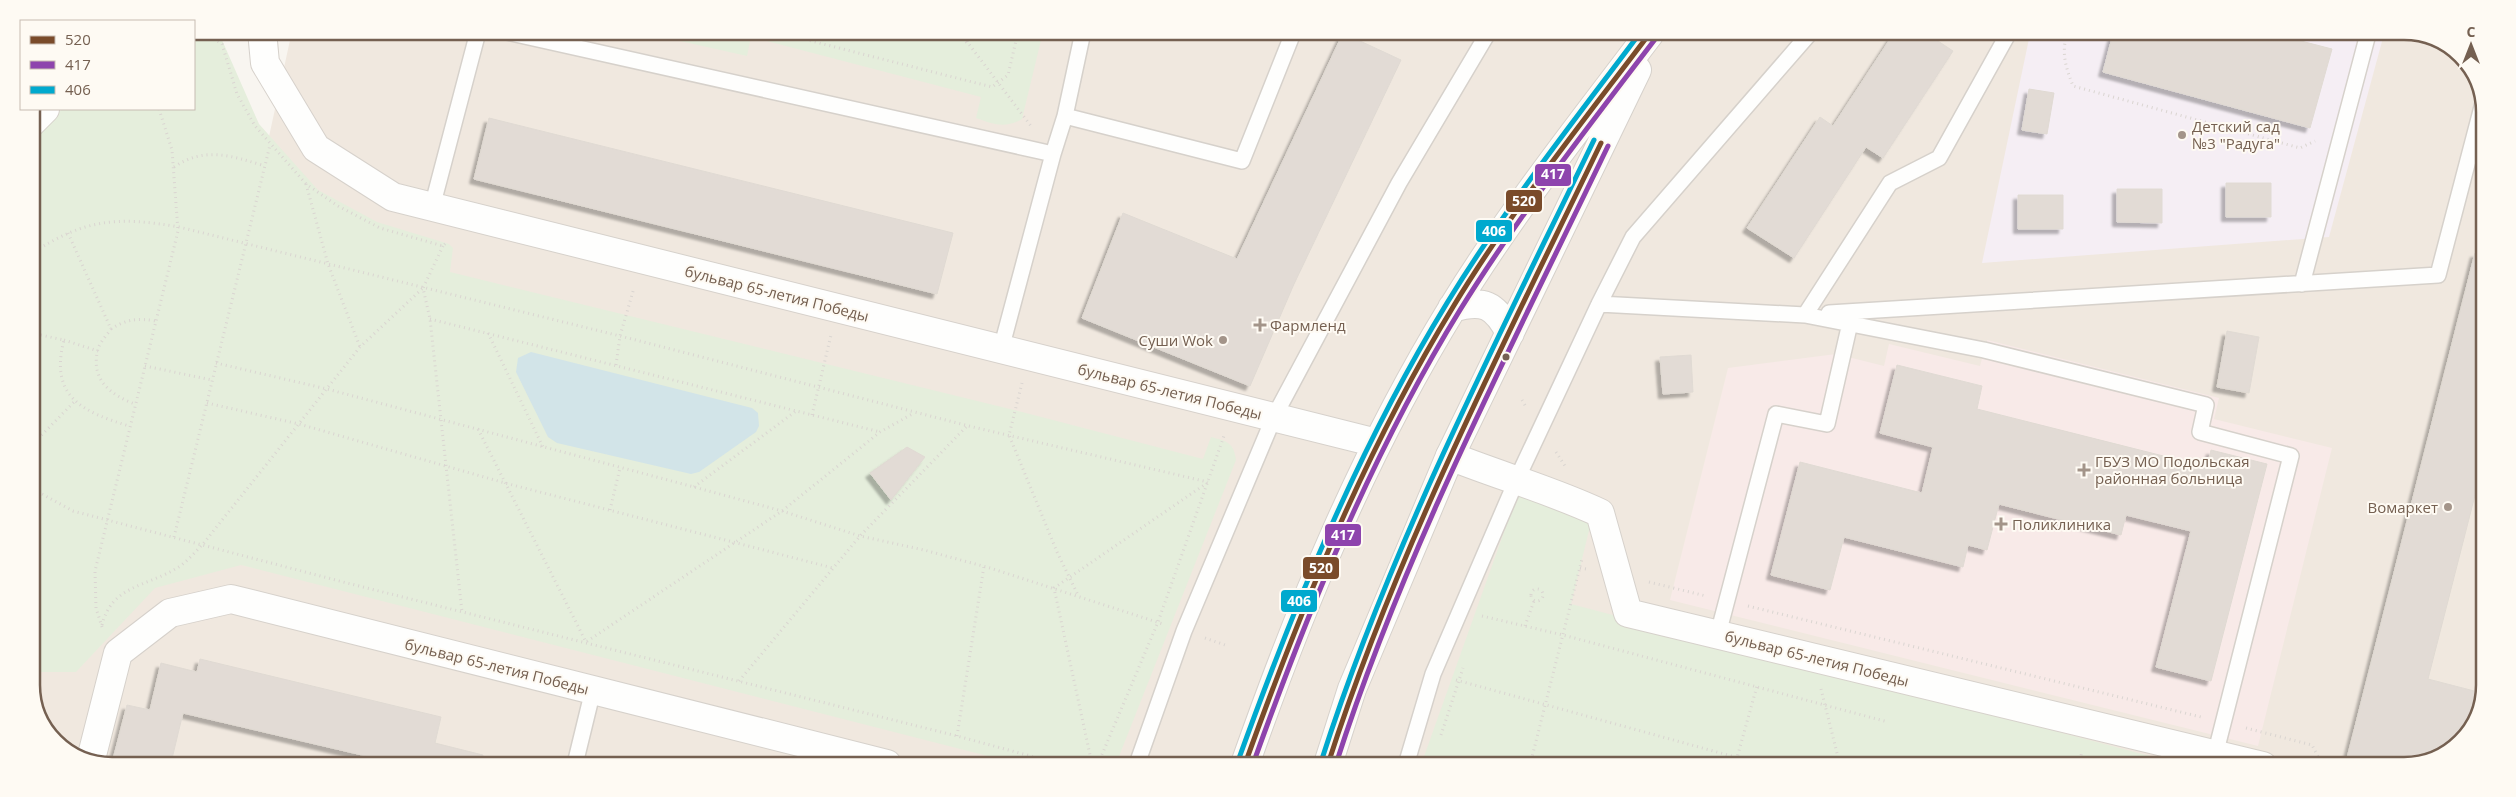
<svg xmlns="http://www.w3.org/2000/svg" width="2516" height="797" font-family="'Open Sans',sans-serif">
  <defs>
    <filter id="shadow"><feDropShadow dx="-4.5" dy="4.5" stdDeviation="1" flood-color="#0004"/></filter>
  </defs>
  <rect width="100%" height="100%" fill="#f8f5f0"/>
  <path fill="#f0e8df" d="M 292,31 L 2425,34 L 2468,63 L 2485,106 L 2482,706 L 2453,749 L 2405,766 L 91,763 L 51,738 L 31,691 L 31,614 L 180,545 Z"/>
  <path fill="#f5eef4" d="M 2030,34 L 2384,34 L 2329,237 L 1982,263 Z"/>
  <path fill="#f8eae8" d="M 1987,340 L 2219,398 L 2214,419 L 2332,448 L 2258,746 L 1670,600 L 1728,368 L 1836,354 L 1884,366 L 1889,344 L 1980,366 Z"/>
  <path fill="#e5eedc" d="M 640,32 L 1027,32 L 1042,36 L 1022,119 C 1005,129 993,124 976,118 L 981,97 L 751,37 L 747,56 Z
    M 209,33 L 222,40 L 259,124 L 318,190 L 377,222 L 449,244 L 453,248 L 450,272 L 1022,412 L 1203,459 L 1211,437 C 1226,441 1234,442 1236,460 L 1116,764 L 1019,764 L 241,565 L 155,588 L 76,672 L 31,672 L 31,139 L 62,109 L 194,109 L 194,35 Z
    M 1519,490 L 1594,510 L 1571,604 L 2184,765 L 1421,765 Z"/>
  <path fill="#d2e4e8" d="M 531,352 L 752,408 L 758,413 L 759,426 L 756,432 L 699,472 L 691,474 L 557,443 L 548,437 L 516,372 L 518,358 Z"/>
  <path fill="#e2dbd5" stroke="#e0dad3" filter="url(#shadow)" d="M 1343,33 L 1401,60 L 1294,284 L 1250,386 L 1082,318 L 1123,213 L 1237,259 Z
    M 1894,33 L 1926,33 L 1953,51 L 1883,158 L 1866,147 L 1794,258 L 1747,228 L 1820,117 L 1833,126 Z
    M 2113,34 L 2274,34 L 2332,49 L 2310,128 L 2103,72 Z
    M 2029,89 L 2054,93 L 2047,134 L 2022,130 Z
    M 489,118 L 953,233 L 937,294 L 474,179 Z
    M 2226,183 L 2271,183 L 2271,217 L 2226,217 Z
    M 2117,189 L 2162,189 L 2162,223 L 2117,222 Z
    M 2018,195 L 2063,195 L 2063,229 L 2018,229 Z
    M 2475,253 L 2484,254 L 2483,464 L 2428,679 L 2482,693 L 2482,706 L 2454,749 L 2405,766 L 2345,766 Z
    M 2227,331 L 2259,337 L 2249,393 L 2217,387 Z
    M 1691,355 L 1693,392 L 1663,394 L 1660,357 Z
    M 1897,365 L 1982,386 L 1977,409 L 2207,467 L 2211,450 L 2267,464 L 2211,681 L 2156,667 L 2191,531 L 2126,515 L 2121,535 L 1999,504 L 1987,550 L 1968,545 L 1963,567 L 1844,537 L 1830,590 L 1771,575 L 1800,462 L 1922,493 L 1933,447 L 1880,433 Z
    M 907,447 L 925,457 L 891,500 L 870,473 Z
    M 200,659 L 441,717 L 435,743 L 483,755 L 482,763 L 396,763 L 183,713 L 171,763 L 112,763 L 127,705 L 150,710 L 161,663 L 197,672 Z"/>
  <g fill="none" stroke-linecap="round" stroke-linejoin="round">
    <g stroke="#d6d1cb" stroke-width="18">
      <path id="service" d="M 507,32 L 1053,154 L 1001,349
        M 1065,116 L 1083,32
        M 1053,154 L 1065,116 L 1242,161 L 1293,33
        M 432,207 L 478,32
        M 2302,284 L 2368,34
        M 1599,304 L 1805,315 L 1890,183 L 1939,158 L 2008,34
        M 1829,313 L 2438,275 L 2483,103
        M 1805,315 L 1984,350 L 2206,405 L 2200,432 L 2291,456 L 2215,755
        M 1718,634 L 1776,414 L 1827,424 L 1850,323
        M 575,764 L 593,690
        M 1137,764 L 1184,631 L 1274,417 L 1399,183 L 1488,33
        M 1406,765 L 1433,674 L 1517,479 L 1599,304 L 1633,237 L 1810,33"/>
    </g>
    <g stroke="#d6d1cb" stroke-width="30">
      <path id="minor" d="M 262,31 L 265,63 L 316,148 L 393,197 L 1377,443
        M 31,123 L 45,109
        M 1450,456 C 1500,476 1551,490 1600,513 L 1628,613 L 2263,766
        M 90,763 L 118,653 L 170,613 L 231,599 L 887,764"/>
    </g>
    <g stroke="#d6d1cb" stroke-width="30">
      <path id="secondary" d="M 1452,308 C 1483,299 1495,304 1510,333
        M 1245,764 C 1301,605 1364,452 1453,307 C 1512,211 1582,123 1650,33
        M 1328,764 L 1352,689 L 1450,456 L 1637,70"/>
    </g>
    <path stroke="#dad5d1" stroke-width="3" stroke-dasharray="1 4" stroke-linecap="butt" d="M 776,32 L 992,87 L 1008,75 L 1018,32
      M 948,32 L 968,43 L 1031,126
      M 963,32 L 968,43
      M 2067,34 C 2061,53 2066,68 2073,86 L 2300,148 L 2315,141
      M 194,37 L 211,37 L 222,44 L 237,94 L 255,126 L 306,184 L 338,206 L 380,228 L 443,246 L 448,241
      M 2431,37 L 2437,42
      M 174,167 C 205,146 232,156 265,166
      M 306,184 L 328,264 L 360,347
      M 68,233 L 111,329 C 107,335 100,342 98,349 C 90,379 110,395 135,404
      M 443,246 L 423,288 L 430,319 L 462,612
      M 31,254 C 84,219 117,216 179,227 L 620,336 L 973,427 L 1208,482
      M 430,319 L 880,432
      M 111,329 C 126,319 138,318 156,321
      M 31,333 L 64,340 C 49,397 83,412 129,426
      M 488,333 L 543,447
      M 64,340 L 98,351
      M 216,363 L 327,389 L 694,487 L 782,511 L 860,536 L 924,550 L 990,568 L 1163,624
      M 616,365 L 620,336 L 634,288
      M 145,366 L 212,380
      M 1022,383 L 1009,435 L 1057,552 L 1078,595
      M 1522,400 L 1526,407
      M 207,403 L 299,424 L 505,483 L 833,568
      M 812,415 L 831,335
      M 478,429 L 586,642 L 782,511 L 880,432 L 914,413
      M 31,446 L 74,402
      M 1556,452 L 1565,466
      M 31,484 L 42,494 L 73,511 L 347,583 L 957,736 L 1060,764
      M 694,487 L 796,411
      M 610,510 L 620,468
      M 174,537 L 270,145
      M 1580,568 L 1586,569
      M 1649,582 L 1706,596
      M1531 595a6 6 0 1 1 12 0a6 6 0 1 1-12 0Z
      M 1748,606 L 2201,717
      M 1482,616 L 1563,635 L 1888,722
      M 102,625 C 112,585 146,587 177,568 C 187,562 195,552 203,544 L 360,347 L 423,288
      M 1525,626 L 1534,601
      M 102,627 L 96,608 L 95,571 L 178,231 L 172,150 L 159,109
      M 1205,638 L 1225,645
      M 1456,680 L 1764,765
      M 739,681 L 860,536 L 967,426
      M 1821,689 L 1840,765
      M 2246,728 L 2312,745 L 2323,766
      M 1441,735 L 1463,668
      M 957,736 L 984,566
      M 1430,761 L 1443,765
      M 1092,764 L 1054,588 L 1207,483
      M 1098,764 L 1158,622 L 1225,433
      M 1530,765 L 1582,559
      M 1735,765 L 1757,686
      M 2054,765 L 2085,759 L 2114,765
      M 2079,765 L 2082,751"/>
    <use href="#service" stroke="#fefefd" stroke-width="15"/>
    <use href="#minor" stroke="#fefefd" stroke-width="28"/>
    <use href="#secondary" stroke="#fefefd" stroke-width="28"/>
    <g stroke="#fefaf3" stroke-width="9">
      <path id="bus-1" d="M 1245,764 C 1302,606 1365,451 1453,307 C 1511,211 1582,123 1650,33
        M 1328,764 C 1397,549 1503,346 1601,143"/>
    </g>
    <g stroke="#fefaf3" stroke-width="9">
      <path id="bus-2" d="M 1253,764 C 1309,608 1372,453 1460,310 C 1519,215 1588,127 1656,38
        M 1336,764 C 1404,551 1511,348 1608,146"/>
    </g>
    <g stroke="#fefaf3" stroke-width="9">
      <path id="bus-3" d="M 1238,761 C 1295,603 1359,447 1447,303 C 1505,208 1574,121 1640,33
        M 1321,762 C 1390,546 1496,343 1594,140"/>
    </g>
    <use href="#bus-1" stroke="#7a4b2a" stroke-width="5"/>
    <use href="#bus-2" stroke="#8e44ad" stroke-width="5"/>
    <use href="#bus-3" stroke="#00a9ce" stroke-width="5"/>
  </g>
  <g fill="#a39489" stroke="#fefaf3" stroke-width="2">
    <circle cx="2182" cy="135" r="5"/>
    <path d="M1257.5 317.5h5v5h5v5h-5v5h-5v-5h-5v-5h5z"/>
    <circle cx="1223" cy="340" r="5"/>
    <path d="M2081.5 462.5h5v5h5v5h-5v5h-5v-5h-5v-5h5z"/>
    <circle cx="2448" cy="507" r="5"/>
    <path d="M1998.5 516.5h5v5h5v5h-5v5h-5v-5h-5v-5h5z"/>
  </g>
  <circle fill="#756051" stroke="#fefaf3" stroke-width="2" cx="1506" cy="357" r="4.5"/>
  <g text-anchor="middle" dominant-baseline="central" stroke-width="4" stroke-linejoin="round" paint-order="stroke">
    <g font-size="15" fill="#756051" stroke="#fefaf3" text-anchor="start">
      <text x="2192" y="126">Детский сад<tspan x="2192" dy="17">№3 "Радуга"</tspan></text>
      <text x="1270" y="325">Фармленд</text>
      <text x="1213" y="340" text-anchor="end">Суши Wok</text>
      <text x="2095" y="461">ГБУЗ МО Подольская<tspan x="2095" dy="17">районная больница</tspan></text>
      <text x="2438" y="507" text-anchor="end">Вомаркет</text>
      <text x="2012" y="524">Поликлиника</text>
    </g>
    <g font-size="15" fill="#756051" stroke="#fefaf3">
      <text transform="translate(777 293) rotate(14)">бульвар 65-летия Победы</text>
      <text transform="translate(1170 391) rotate(14)">бульвар 65-летия Победы</text>
      <text transform="translate(1817 658) rotate(14)">бульвар 65-летия Победы</text>
      <text transform="translate(497 666) rotate(14)">бульвар 65-летия Победы</text>
    </g>
  </g>
  <path d="M0 0H2516V797H0ZM112 40H2404A72 72 0 0 1 2476 112V685A72 72 0 0 1 2404 757H112A72 72 0 0 1 40 685V112A72 72 0 0 1 112 40Z" fill="#fefaf3" fill-rule="evenodd"/>
  <path fill="none" stroke="#756051" stroke-width="2.5" d="M112 40H2404A72 72 0 0 1 2476 112V685A72 72 0 0 1 2404 757H112A72 72 0 0 1 40 685V112A72 72 0 0 1 112 40Z"/>
  <g stroke="#fefaf3" stroke-width="2">
    <rect x="1534" y="163" width="38" height="24" rx="5" fill="#8e44ad"/>
    <rect x="1505" y="189" width="38" height="24" rx="5" fill="#7a4b2a"/>
    <rect x="1475" y="219" width="38" height="24" rx="5" fill="#00a9ce"/>
    <rect x="1324" y="523" width="38" height="24" rx="5" fill="#8e44ad"/>
    <rect x="1302" y="556" width="38" height="24" rx="5" fill="#7a4b2a"/>
    <rect x="1280" y="589" width="38" height="24" rx="5" fill="#00a9ce"/>
  </g>
  <g font-size="14" text-anchor="middle" font-weight="bold" fill="#fff">
    <text x="1553" y="179">417</text>
    <text x="1524" y="206">520</text>
    <text x="1494" y="236">406</text>
    <text x="1343" y="540">417</text>
    <text x="1321" y="573">520</text>
    <text x="1299" y="606">406</text>
  </g>
  <rect x="20" y="20" width="175" height="90" fill="#fefaf3" stroke="#c7bcb2"/>
  <rect x="30" y="36" width="25" height="8" fill="#7a4b2a" stroke="#c7bcb2"/>
  <text x="65" y="45" font-size="15" fill="#756051">520</text>
  <rect x="30" y="61" width="25" height="8" fill="#8e44ad" stroke="#c7bcb2"/>
  <text x="65" y="70" font-size="15" fill="#756051">417</text>
  <rect x="30" y="86" width="25" height="8" fill="#00a9ce" stroke="#c7bcb2"/>
  <text x="65" y="95" font-size="15" fill="#756051">406</text>
  <g transform="translate(2471 45)" stroke="#fefaf3" stroke-width="4" paint-order="stroke">
  <path d="M0-4L9 19L0 12L-9 19Z" fill="#756051"/>
  <text y="-8" font-size="14" font-weight="bold" text-anchor="middle" fill="#756051">С</text>
  </g>
</svg>
